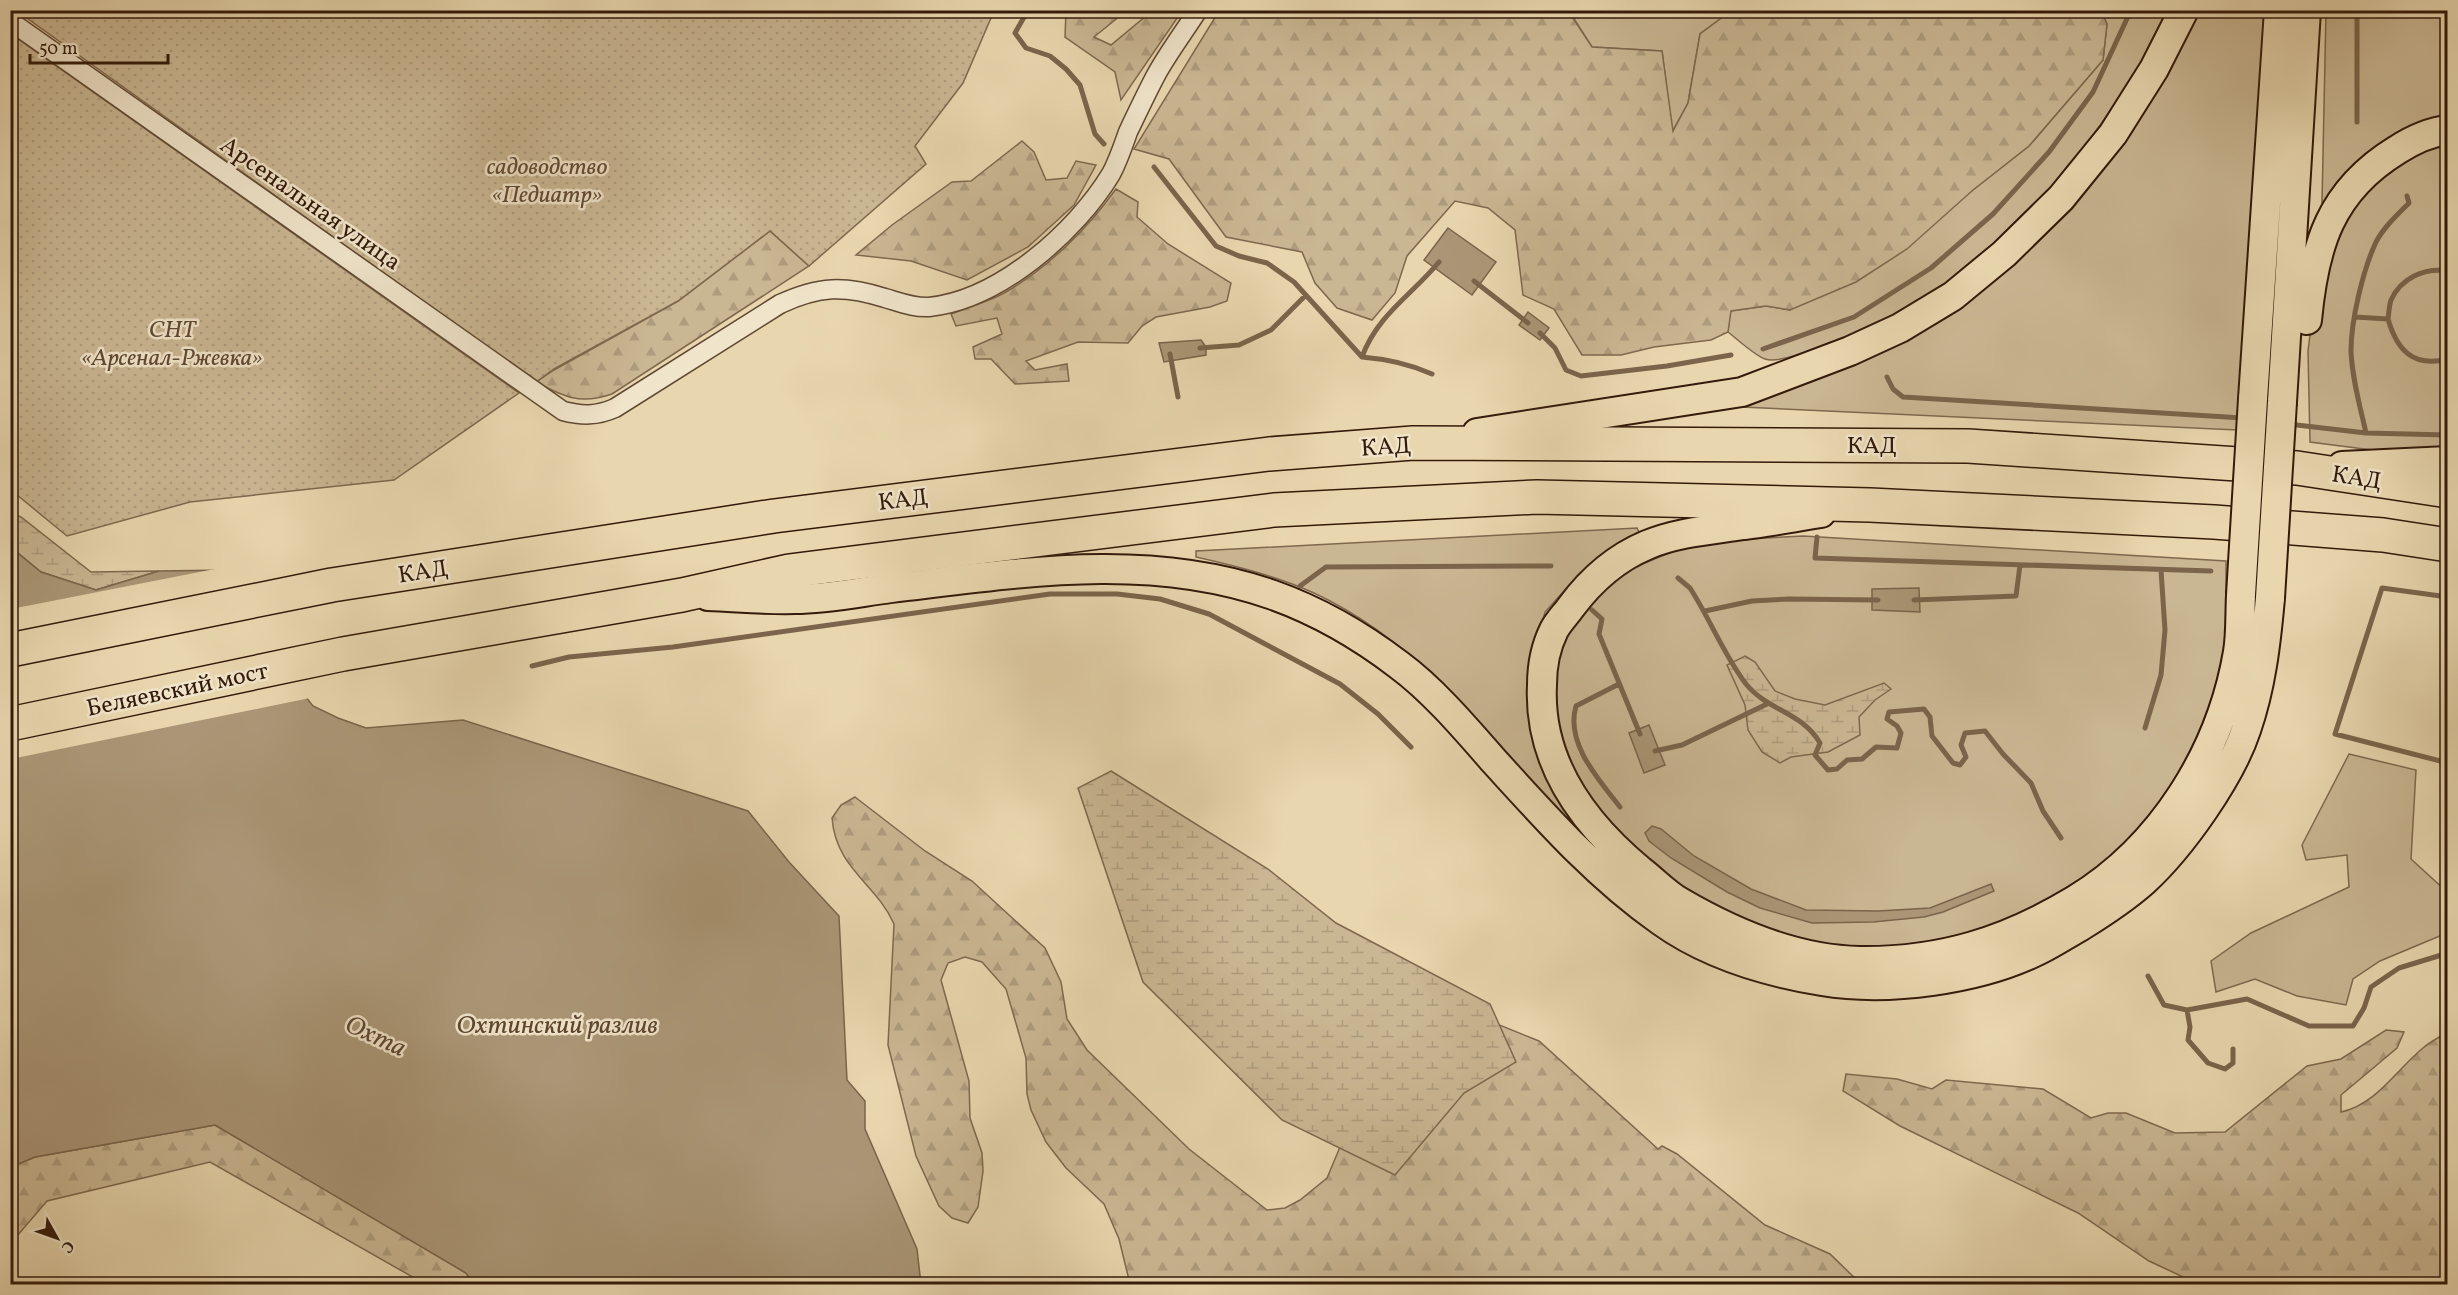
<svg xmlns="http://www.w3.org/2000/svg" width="2458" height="1295" font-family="Vollkorn,serif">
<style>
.green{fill:#c9b692;stroke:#7e684e;stroke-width:1.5}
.forest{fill:url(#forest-firs);stroke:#7e684e;stroke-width:1.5}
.wetland{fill:url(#wetland-marsh);stroke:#7e684e;stroke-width:1.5}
.garden{fill:url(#garden-dots);stroke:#7e684e;stroke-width:1.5}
.water{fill:#aa9676;stroke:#7a644b;stroke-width:1.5}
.pier{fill:#e8d6ae}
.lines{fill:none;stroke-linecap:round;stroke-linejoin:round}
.stream{stroke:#7a644b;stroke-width:5}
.minor-casing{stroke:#604933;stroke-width:21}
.primary-casing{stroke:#331a0a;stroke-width:32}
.motorway-casing{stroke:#331a0a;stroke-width:36}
.minor{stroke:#f0e4ca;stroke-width:18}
.primary{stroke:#e8d6ae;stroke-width:28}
.motorway{stroke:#e8d6ae;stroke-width:33}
.primary-bridge-casing{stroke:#331a0a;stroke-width:32;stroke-linecap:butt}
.primary-bridge{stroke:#e8d6ae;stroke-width:28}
.labels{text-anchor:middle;stroke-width:5;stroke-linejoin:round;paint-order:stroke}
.park-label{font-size:24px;font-style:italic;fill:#604933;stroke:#f0e4ca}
.street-label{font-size:24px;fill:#331a0a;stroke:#f0e4ca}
.water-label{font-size:26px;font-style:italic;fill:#5d4530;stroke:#f0e4ca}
</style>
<defs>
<pattern id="forest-firs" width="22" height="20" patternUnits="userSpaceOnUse" patternTransform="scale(1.5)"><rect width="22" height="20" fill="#c9b692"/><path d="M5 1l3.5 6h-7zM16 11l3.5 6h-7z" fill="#ad9c7d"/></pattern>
<pattern id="wetland-marsh" width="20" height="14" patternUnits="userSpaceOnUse" patternTransform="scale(1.5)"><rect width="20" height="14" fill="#c9b692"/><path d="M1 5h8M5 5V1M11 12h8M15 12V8" fill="none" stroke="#ad9c7d"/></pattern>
<pattern id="garden-dots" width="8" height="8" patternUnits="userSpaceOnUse" patternTransform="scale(1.5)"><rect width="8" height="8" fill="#c9b692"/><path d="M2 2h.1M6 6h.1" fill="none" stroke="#ad9c7d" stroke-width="1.8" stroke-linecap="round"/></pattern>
</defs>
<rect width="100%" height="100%" fill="#e8d6ae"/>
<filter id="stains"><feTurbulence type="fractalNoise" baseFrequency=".00333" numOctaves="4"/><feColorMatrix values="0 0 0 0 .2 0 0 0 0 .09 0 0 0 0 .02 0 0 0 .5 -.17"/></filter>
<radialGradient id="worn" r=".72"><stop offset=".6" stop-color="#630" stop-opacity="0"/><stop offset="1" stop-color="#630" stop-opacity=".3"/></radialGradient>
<path class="green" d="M1572,10L1731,11L1700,34L1688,103L1672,132L1662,51L1592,47L1571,14Z
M2101,11H2167C2159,28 2151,47 2141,63C2069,183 1965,297 1830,343C1814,348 1781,364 1765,359C1754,355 1737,339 1728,332L1730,311L1766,306L1790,310L1973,190L2029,146L2103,60L2107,24Z
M2200,11H2271L2237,430L1741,407V402L1961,306L2014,265L2073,208L2125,143L2166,77Z
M2326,11H2447V118C2417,121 2370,145 2350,169C2341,179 2335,193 2327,204L2322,203Z
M2447,145V451L2372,450L2310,442L2308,351L2313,311L2337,222L2391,167L2431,148Z
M1637,528L1639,532L1609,549L1580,573L1545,612L1533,656L1530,695L1537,753L1554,787L1574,816L1566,821C1492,736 1419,642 1314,593C1276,576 1236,566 1196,557V551Z
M1803,536L2226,561V596L2236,598L2228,657L2189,764L2135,841L2046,910L1939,945L1839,948L1793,940L1699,903L1610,828L1568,767L1551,696L1556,665L1565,635L1603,587L1633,568L1681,548L1728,540Z
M2349,754L2416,770L2411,859L2445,890L2447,889V933L2380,961L2353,979L2346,1005L2297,996L2255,979L2216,992L2211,961L2251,933L2349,887L2347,855L2306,860L2302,845Z"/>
<path class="forest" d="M2101,10L2107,24L2103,60L2029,146L1973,190L1907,249L1856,282L1790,310L1766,306L1731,311L1728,332L1711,340L1654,347L1621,355H1582L1554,309L1523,295L1515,230L1488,208L1455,201L1407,256L1395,293L1372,320L1337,308L1315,283L1302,252L1226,237L1169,159L1134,149L1219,11H1572L1571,15L1592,47L1662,51L1673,131L1688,103L1700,34L1731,11Z
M1066,11H1126L1094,37L1111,45L1152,11H1182L1121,100L1115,72L1065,37Z
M1022,141L1034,152L1046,180L1067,178L1076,161L1096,165L1074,205L1028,247L967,280L911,261L856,255L892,225L952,182L971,181Z
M1116,189L1138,202L1137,217L1168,244L1231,283L1227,301L1210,307L1156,317L1142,326L1128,343L1078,342L1026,361L1035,370L1067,364L1069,381L1015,384L991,359H975L973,347L1002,334L997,318L956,326L951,314C968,307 988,302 1004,293C1048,268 1087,229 1116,189Z
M770,231L809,266L612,394C580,405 564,397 536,382L554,370L678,301Z
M855,797L925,851L972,881L1045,948L1061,982L1067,1019L1087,1050L1189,1149L1267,1210L1285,1208L1300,1200L1327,1178L1340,1147L1440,1001L1539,1041L1658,1149L1662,1146L1677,1154L1765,1225L1830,1254L1861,1284H1130L1119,1239L1104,1204L1066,1168L1046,1142L1031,1110L1027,1094L1026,1058L1006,989L982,962L965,957L948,963L941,980L969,1081L970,1118L982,1153L983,1171L978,1207L968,1223L952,1218L939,1206L916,1156L888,1045L894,924C876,883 836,869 832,818L841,805Z
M2386,1030L2404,1032L2397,1048L2341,1095V1112C2376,1105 2397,1069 2423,1048C2430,1042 2439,1037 2447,1033V1284H2198L2149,1261L2078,1213L1900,1126L1843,1091L1846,1074L1897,1079L1932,1089L1946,1080L2043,1089L2091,1118L2108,1113H2126L2175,1133L2225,1132L2307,1066L2341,1059Z
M215,1125L466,1273L474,1284H425L210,1162L47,1201L11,1243V1167L35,1157Z"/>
<path class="wetland" d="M10,513L21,517L91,572L159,571L96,590L41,572L11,547Z
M1745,656L1755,662L1775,691L1795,699L1825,705L1884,683L1891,689L1875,700L1859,717L1860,735L1828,752L1791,757L1780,763L1762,752L1748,730L1745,705L1727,665Z
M1111,771L1268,869L1336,923L1490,1004L1516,1062L1464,1093L1395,1175L1282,1120L1143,982L1078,788Z"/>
<path class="garden" d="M17,11H994L963,83L915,146L926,164L809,266L770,231L678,301L554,369L536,382Z
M11,34L519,393L394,480L190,502L67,536L11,490Z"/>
<path class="water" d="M1448,228L1496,262L1472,295L1424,260Z
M1528,312L1549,328L1540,340L1519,325Z
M1201,340L1206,347V355L1164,362L1159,343Z
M10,547L41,572L96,590L159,571L228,570L281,666L313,706L338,718L366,728L463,720L748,811L789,862L839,916L847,1080L865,1101V1129L917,1249L921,1284H474L466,1273L215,1125L35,1157L11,1167Z
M1919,588L1920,612L1872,610V589Z
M1649,725L1665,765L1644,773L1629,733Z
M1652,826L1661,829L1694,856L1751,889L1806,910L1878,911L1930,908L1991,884L1994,891L1943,912L1924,917L1873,922L1812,923L1760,908L1727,892L1671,858L1649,841L1645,833Z"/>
<path class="pier" d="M225,567L229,568L253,587L279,620L284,665L310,698L11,759V609Z"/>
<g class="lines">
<path class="stream" d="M1028,10L1015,33L1026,48L1050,56L1066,69L1080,85L1095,134L1104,144
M2357,10V122
M1154,167L1216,246L1239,256L1267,263L1294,282L1362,357C1386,359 1410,364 1432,374
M1474,281L1528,323
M2355,317L2388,319C2397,350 2413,368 2448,359
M2388,319C2389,313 2389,306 2391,300C2401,278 2425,267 2448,271
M1540,333L1555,348L1566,370L1581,376L1667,366L1731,355
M1200,348L1239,345L1271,330L1306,295
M1763,349L1854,317L1931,268L1993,214L2049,152L2093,92L2131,10
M1170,354L1178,397
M1362,357C1377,315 1412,295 1439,262
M1887,377L1893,389L1903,397L2243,418
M2288,424L2366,433L2448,435
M2366,433C2360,406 2352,378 2351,351C2351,320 2363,270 2376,242C2384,227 2397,215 2409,203L2407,196
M1817,537L1815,558L2211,571
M1678,578L1690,588C1710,619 1724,655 1746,684C1768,711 1802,712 1820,743L1815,755L1828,770L1837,769L1847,760L1862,759L1876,747L1897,748L1901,733L1897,726L1887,719L1889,712L1924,709L1930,717L1932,736L1953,763L1960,765L1966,757L1961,745L1965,733L1985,731L2003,754L2031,783L2043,811L2061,838
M1300,586L1326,567L1551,566
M2448,597L2382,588L2335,734L2448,763
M1914,600L2016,596L2020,565
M1592,610L1602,619L1599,634L1640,734
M1705,611L1752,601L1789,599L1878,600
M532,666L569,657L673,647L1050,594H1117L1160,599L1209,614L1340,684L1378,714L1411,747
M1619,684L1576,706C1565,743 1599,780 1620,807
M2145,728L2161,675L2165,630L2161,570
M1655,751L1682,745L1767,704
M2148,976L2164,1005L2187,1010L2247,999L2309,1026H2353L2364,1008L2371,987L2399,968L2448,953
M2187,1010L2190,1027L2188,1040L2208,1063L2225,1069L2233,1063V1049"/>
<defs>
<path id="minor" d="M10,21L563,411C582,416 597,416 615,408L780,304C819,286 844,285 885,298C899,302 914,308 929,307C999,300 1076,232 1111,174C1118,161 1123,146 1128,132C1137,113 1146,94 1156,75C1168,53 1184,32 1198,10"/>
<path id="primary" d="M2307,320C2314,246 2330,191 2397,150C2411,141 2430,132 2448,130
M2253,399L2279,10
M2282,402L2306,10
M1477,433L1742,392L1850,351L1900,328L1953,296L2004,254L2061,198L2113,134L2154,69L2184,10
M2342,466L2448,461
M1821,513C1795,517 1770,522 1744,525C1711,530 1678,532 1647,545C1616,558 1591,580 1571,607C1566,614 1558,622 1554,630C1546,646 1542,667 1542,685C1538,762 1584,824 1641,871C1654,881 1666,894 1680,902C1733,933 1798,960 1860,961C1941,962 2007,941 2075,900C2162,847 2221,752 2238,652C2241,634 2240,614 2241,595
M708,596C737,597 767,600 795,599C827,599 860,592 891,588C1019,573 1148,551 1273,595C1318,611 1361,636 1399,665C1433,690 1466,729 1494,761C1546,818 1597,876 1661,921C1707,954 1767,972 1822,981C1888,992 1979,980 2039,950C2053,943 2067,934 2081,926C2102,913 2126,897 2144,881C2181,847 2230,778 2246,730C2261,687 2266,643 2270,598"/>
<path id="motorway" d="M10,650L332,585L774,516L1269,454L1413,443L1968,446L2297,468L2448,491
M10,724L343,654L682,595L789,571L1274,510L1537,497L1870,505L2214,522L2383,535L2448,545"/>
</defs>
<use href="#minor" class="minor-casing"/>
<use href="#primary" class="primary-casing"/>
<use href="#motorway" class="motorway-casing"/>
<use href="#minor" class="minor"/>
<use href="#primary" class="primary"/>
<use href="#motorway" class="motorway"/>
<defs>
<path id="primary-bridge" d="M2241,595L2253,399
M2270,598L2282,402"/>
</defs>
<use href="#primary-bridge" class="primary-bridge-casing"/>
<use href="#primary-bridge" class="primary-bridge"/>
</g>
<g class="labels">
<g class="park-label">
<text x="547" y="174">садоводство<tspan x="547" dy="28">«Педиатр»</tspan></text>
<text x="172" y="337">СНТ<tspan x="172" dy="28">«Арсенал-Ржевка»</tspan></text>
</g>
<g class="street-label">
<text transform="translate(311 203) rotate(35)" y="8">Арсенальная улица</text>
<text x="1872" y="453">КАД</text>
<text transform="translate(1386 446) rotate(-4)" y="8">КАД</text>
<text transform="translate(2357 477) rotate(9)" y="8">КАД</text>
<text transform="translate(903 499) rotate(-7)" y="8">КАД</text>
<text transform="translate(423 571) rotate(-9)" y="8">КАД</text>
<text transform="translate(177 689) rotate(-12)" y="8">Беляевский мост</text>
</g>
<g class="water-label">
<text x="557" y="1033">Охтинский разлив</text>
<text transform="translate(376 1035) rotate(25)" y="9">Охта</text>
</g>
</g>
<rect width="2458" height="1295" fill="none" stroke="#e8d6ae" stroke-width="36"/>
<rect x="12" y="12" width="2434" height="1271" fill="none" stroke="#331a0a" stroke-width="3"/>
<rect x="18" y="18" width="2422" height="1259" fill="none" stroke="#331a0a" stroke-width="1.5"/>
<g transform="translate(57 1238) rotate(130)" stroke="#f0e4ca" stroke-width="4.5" paint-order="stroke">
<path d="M0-4.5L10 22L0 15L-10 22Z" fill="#331a0a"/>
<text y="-9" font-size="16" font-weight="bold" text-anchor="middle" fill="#331a0a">С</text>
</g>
<path d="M30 54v9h138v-9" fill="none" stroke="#331a0a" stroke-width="3"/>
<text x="39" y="54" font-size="18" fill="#331a0a" stroke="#f0e4ca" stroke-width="4.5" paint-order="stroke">50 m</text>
<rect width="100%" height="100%" filter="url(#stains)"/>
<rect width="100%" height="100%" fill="url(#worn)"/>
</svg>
